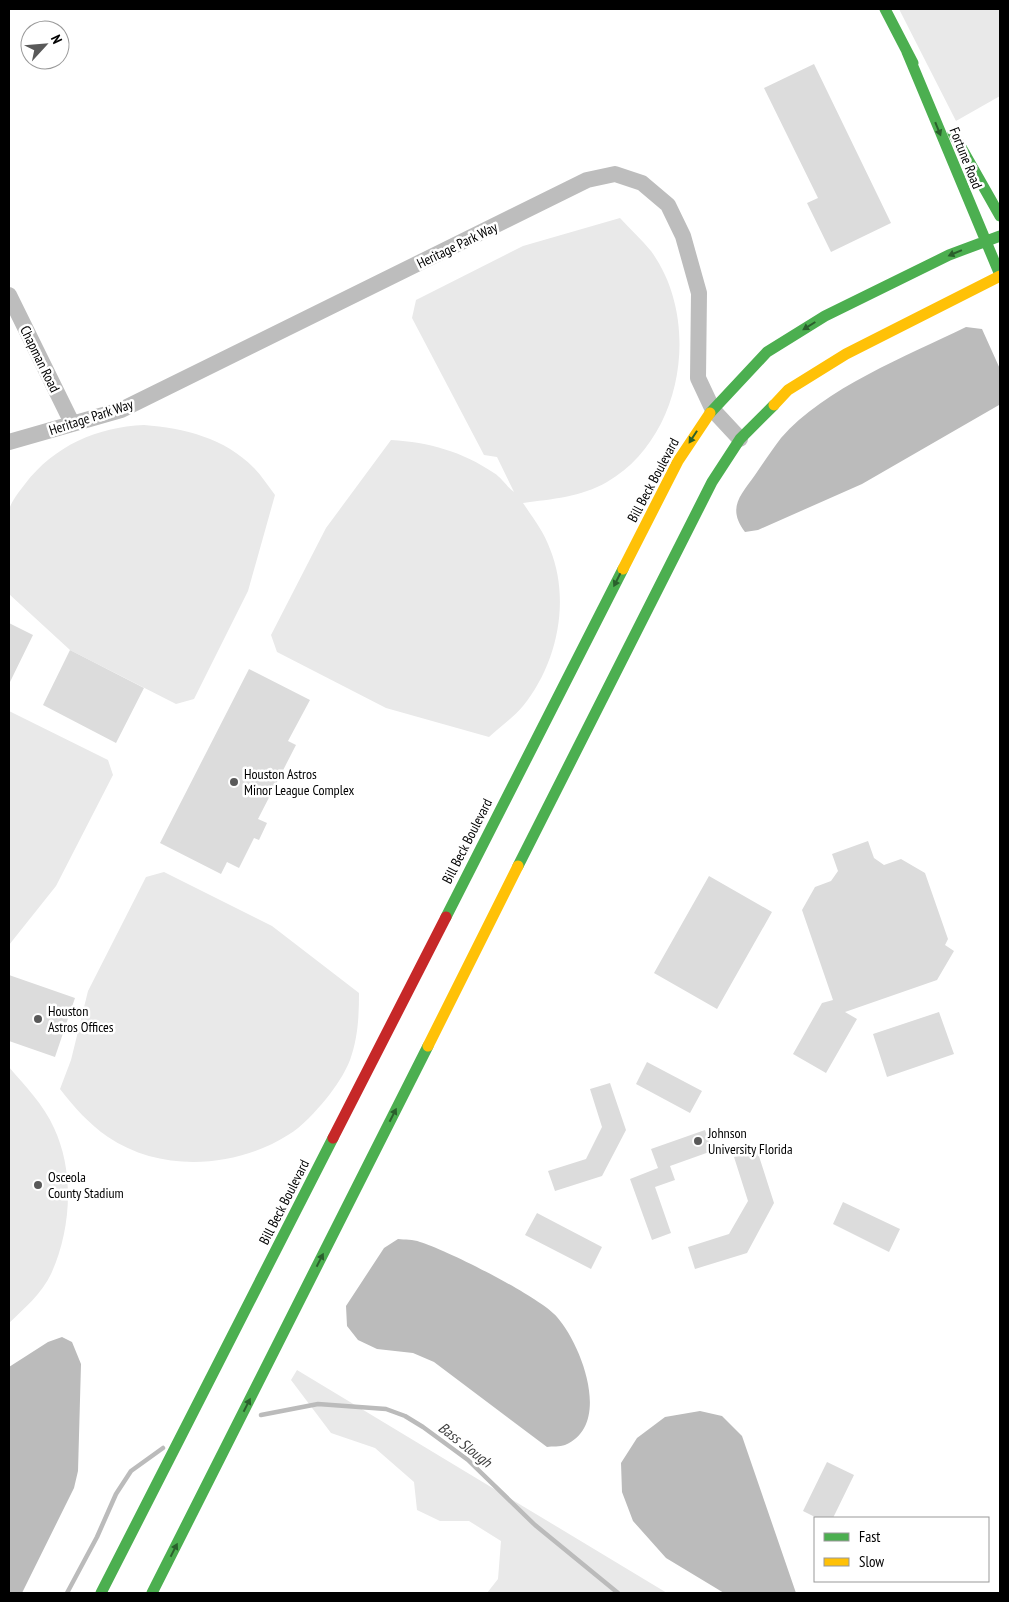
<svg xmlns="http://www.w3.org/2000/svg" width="1009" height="1602" font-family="'PT Sans Narrow',sans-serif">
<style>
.green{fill:#e9e9e9}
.water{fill:#bbb}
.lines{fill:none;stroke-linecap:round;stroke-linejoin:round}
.stream{stroke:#bbb;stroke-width:4.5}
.building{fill:#dcdcdc}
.street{stroke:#bdbdbd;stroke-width:16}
.fast{stroke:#4caf50;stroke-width:11}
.slow{stroke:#ffc107;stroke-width:11}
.jam{stroke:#c62828;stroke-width:11}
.oneway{fill:#2a602c}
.poi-dot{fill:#595959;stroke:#fff;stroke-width:2}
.labels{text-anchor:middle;stroke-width:5;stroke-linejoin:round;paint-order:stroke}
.street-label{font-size:14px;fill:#000;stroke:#fff}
.poi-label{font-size:14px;fill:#000;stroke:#fff;text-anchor:start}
.water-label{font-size:15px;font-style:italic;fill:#3f3f3f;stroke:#fff}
</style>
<rect width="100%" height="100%" fill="#fff"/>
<path class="green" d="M899,9H1000V96L956,121Z
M620,218C630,229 642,240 651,251C702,321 683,438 607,482C581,497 552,499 523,503C533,518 544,532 550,549C571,601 557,664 523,706C513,718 500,727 489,737L386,708L277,652L271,635L326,528L391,440C429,442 463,452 494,473C502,478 507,487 514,492L497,457L484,455L412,318L416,300L523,246Z
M144,425C184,428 225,438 254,468C262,476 268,486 275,495L248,591L194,699L176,704L70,650L9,594C9,576 5,525 9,510C12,500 19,492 25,484C54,446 97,427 144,425Z
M9,711L108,760L113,775L56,886L9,945Z
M164,872L272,926L359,993C359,1016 358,1038 350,1060C345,1073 335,1088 326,1099C315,1112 303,1126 288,1135C236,1168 161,1173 108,1137C89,1124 74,1107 60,1089L71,1060L88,991L146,877Z
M9,1067C25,1086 44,1105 54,1128C75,1173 71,1230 51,1274C42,1293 24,1309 9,1323Z
M297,1370L667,1593H487L498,1579L501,1541L469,1521H440L417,1510L414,1482L375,1448L331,1433L291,1380Z"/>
<path class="water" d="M966,327L982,329L1000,369L999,405L862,484L758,530L745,532C727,508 740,496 755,475C763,463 772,450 781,438C824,388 907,356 966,327Z
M398,1239C405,1240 413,1239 420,1242C447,1250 540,1297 557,1317C581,1344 613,1425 565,1445C560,1447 552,1446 547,1447L434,1362L413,1353L377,1349L358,1340L347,1326L346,1306L384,1248Z
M62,1337L72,1342L81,1364L78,1471L74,1488L22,1593H9V1367L48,1342Z
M700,1411L722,1416L742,1436L796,1593H724L666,1558L633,1521L622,1492L621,1463L637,1438L665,1417Z"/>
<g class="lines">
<path class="stream" d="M261,1415L318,1404L386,1409L405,1416L423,1427L468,1460L535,1525L618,1593
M67,1593L97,1537L116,1494L131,1471L163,1448"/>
</g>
<path class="building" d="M814,64L891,223L831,252L807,203L818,198L764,88Z
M9,623L33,635L9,684Z
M70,650L144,688L116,743L43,705Z
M249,669L310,700L288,741L296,745L258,819L267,823L259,840L254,838L239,868L227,862L221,874L160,843Z
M868,841L874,858L884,865L901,859L925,873L948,939L945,945L954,951L937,980L845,1012L857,1019L826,1073L793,1054L822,1003L833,1000L802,910L815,887L831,881L838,871L832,854Z
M709,876L772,912L717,1009L654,973Z
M9,975L75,998L55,1057L9,1041Z
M939,1012L954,1054L887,1077L873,1034Z
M647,1062L702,1091L690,1113L636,1084Z
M610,1083L626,1130L602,1176L555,1191L548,1171L586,1159L602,1127L590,1089Z
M705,1130L712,1151L670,1166L675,1180L655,1187L671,1233L652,1240L630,1179L658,1168L651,1149Z
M757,1150L774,1203L747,1253L695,1269L688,1247L729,1234L748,1201L734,1157Z
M843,1202L900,1229L889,1252L833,1224Z
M537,1213L602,1247L591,1269L525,1235Z
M827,1462L854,1475L833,1518H817L803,1511Z"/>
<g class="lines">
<path class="street" d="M9,295L72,423
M9,442L121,410L587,180L615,174L642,183L668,205L683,236L699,293L698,378L713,410L740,439"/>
<path class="fast" d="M885,9L913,63
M907,52L1000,275
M953,133L1000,216
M710,413L767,352L825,316L949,255L1000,236
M518,866L712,482L740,439L774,405
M446,917L623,569
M101,1593L333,1138
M152,1593L428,1046"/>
<path class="slow" d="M774,405L788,390L846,354L1000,276
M623,569L678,461L710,413
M428,1046L518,866"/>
<path class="jam" d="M333,1138L446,917"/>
</g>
<defs><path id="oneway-solid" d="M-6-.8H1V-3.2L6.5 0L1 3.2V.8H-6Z" transform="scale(1.25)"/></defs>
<g class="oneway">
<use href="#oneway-solid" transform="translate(938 129) rotate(68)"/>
<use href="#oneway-solid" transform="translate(955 253) rotate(157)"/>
<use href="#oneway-solid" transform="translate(809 326) rotate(148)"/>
<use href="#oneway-solid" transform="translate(693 437) rotate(123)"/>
<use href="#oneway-solid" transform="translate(617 580) rotate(117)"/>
<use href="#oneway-solid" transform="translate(393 1115) rotate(-63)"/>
<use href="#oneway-solid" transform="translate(320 1260) rotate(-63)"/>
<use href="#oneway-solid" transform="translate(247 1405) rotate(-63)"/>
<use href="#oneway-solid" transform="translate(174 1550) rotate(-63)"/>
</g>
<g class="poi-dot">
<circle cx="234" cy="782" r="5"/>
<circle cx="38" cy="1019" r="5"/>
<circle cx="698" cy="1141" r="5"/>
<circle cx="38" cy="1185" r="5"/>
</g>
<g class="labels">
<g class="street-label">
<text transform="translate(966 158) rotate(68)" y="5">Fortune Road</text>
<text transform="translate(457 245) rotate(-26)" y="5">Heritage Park Way</text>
<text transform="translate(40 359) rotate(64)" y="5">Chapman Road</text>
<text transform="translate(91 417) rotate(-18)" y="5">Heritage Park Way</text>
<text transform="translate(653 480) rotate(-62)" y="5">Bill Beck Boulevard</text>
<text transform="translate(467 841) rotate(-63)" y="5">Bill Beck Boulevard</text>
<text transform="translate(284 1202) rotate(-63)" y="5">Bill Beck Boulevard</text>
</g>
<g class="poi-label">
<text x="244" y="779">Houston Astros<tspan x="244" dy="16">Minor League Complex</tspan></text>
<text x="48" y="1016">Houston<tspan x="48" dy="16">Astros Offices</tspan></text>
<text x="708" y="1138">Johnson<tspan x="708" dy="16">University Florida</tspan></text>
<text x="48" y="1182">Osceola<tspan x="48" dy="16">County Stadium</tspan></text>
</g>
<g class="water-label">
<text transform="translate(465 1445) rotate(38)" y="5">Bass Slough</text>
</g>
</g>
<rect width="1009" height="1602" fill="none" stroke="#000000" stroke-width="20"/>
<rect x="814" y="1517" width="175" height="65" fill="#ffffff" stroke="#999999"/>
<rect x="824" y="1533" width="25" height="8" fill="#4caf50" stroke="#999999"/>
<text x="859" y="1542" font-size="15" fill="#000000">Fast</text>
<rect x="824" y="1558" width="25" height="8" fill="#ffc107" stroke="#999999"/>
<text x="859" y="1567" font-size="15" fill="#000000">Slow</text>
<g transform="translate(45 45) rotate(64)"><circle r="24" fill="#ffffff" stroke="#999999"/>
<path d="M0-4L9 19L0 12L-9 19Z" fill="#595959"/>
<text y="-8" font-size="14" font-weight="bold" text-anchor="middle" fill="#000000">N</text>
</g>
</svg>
